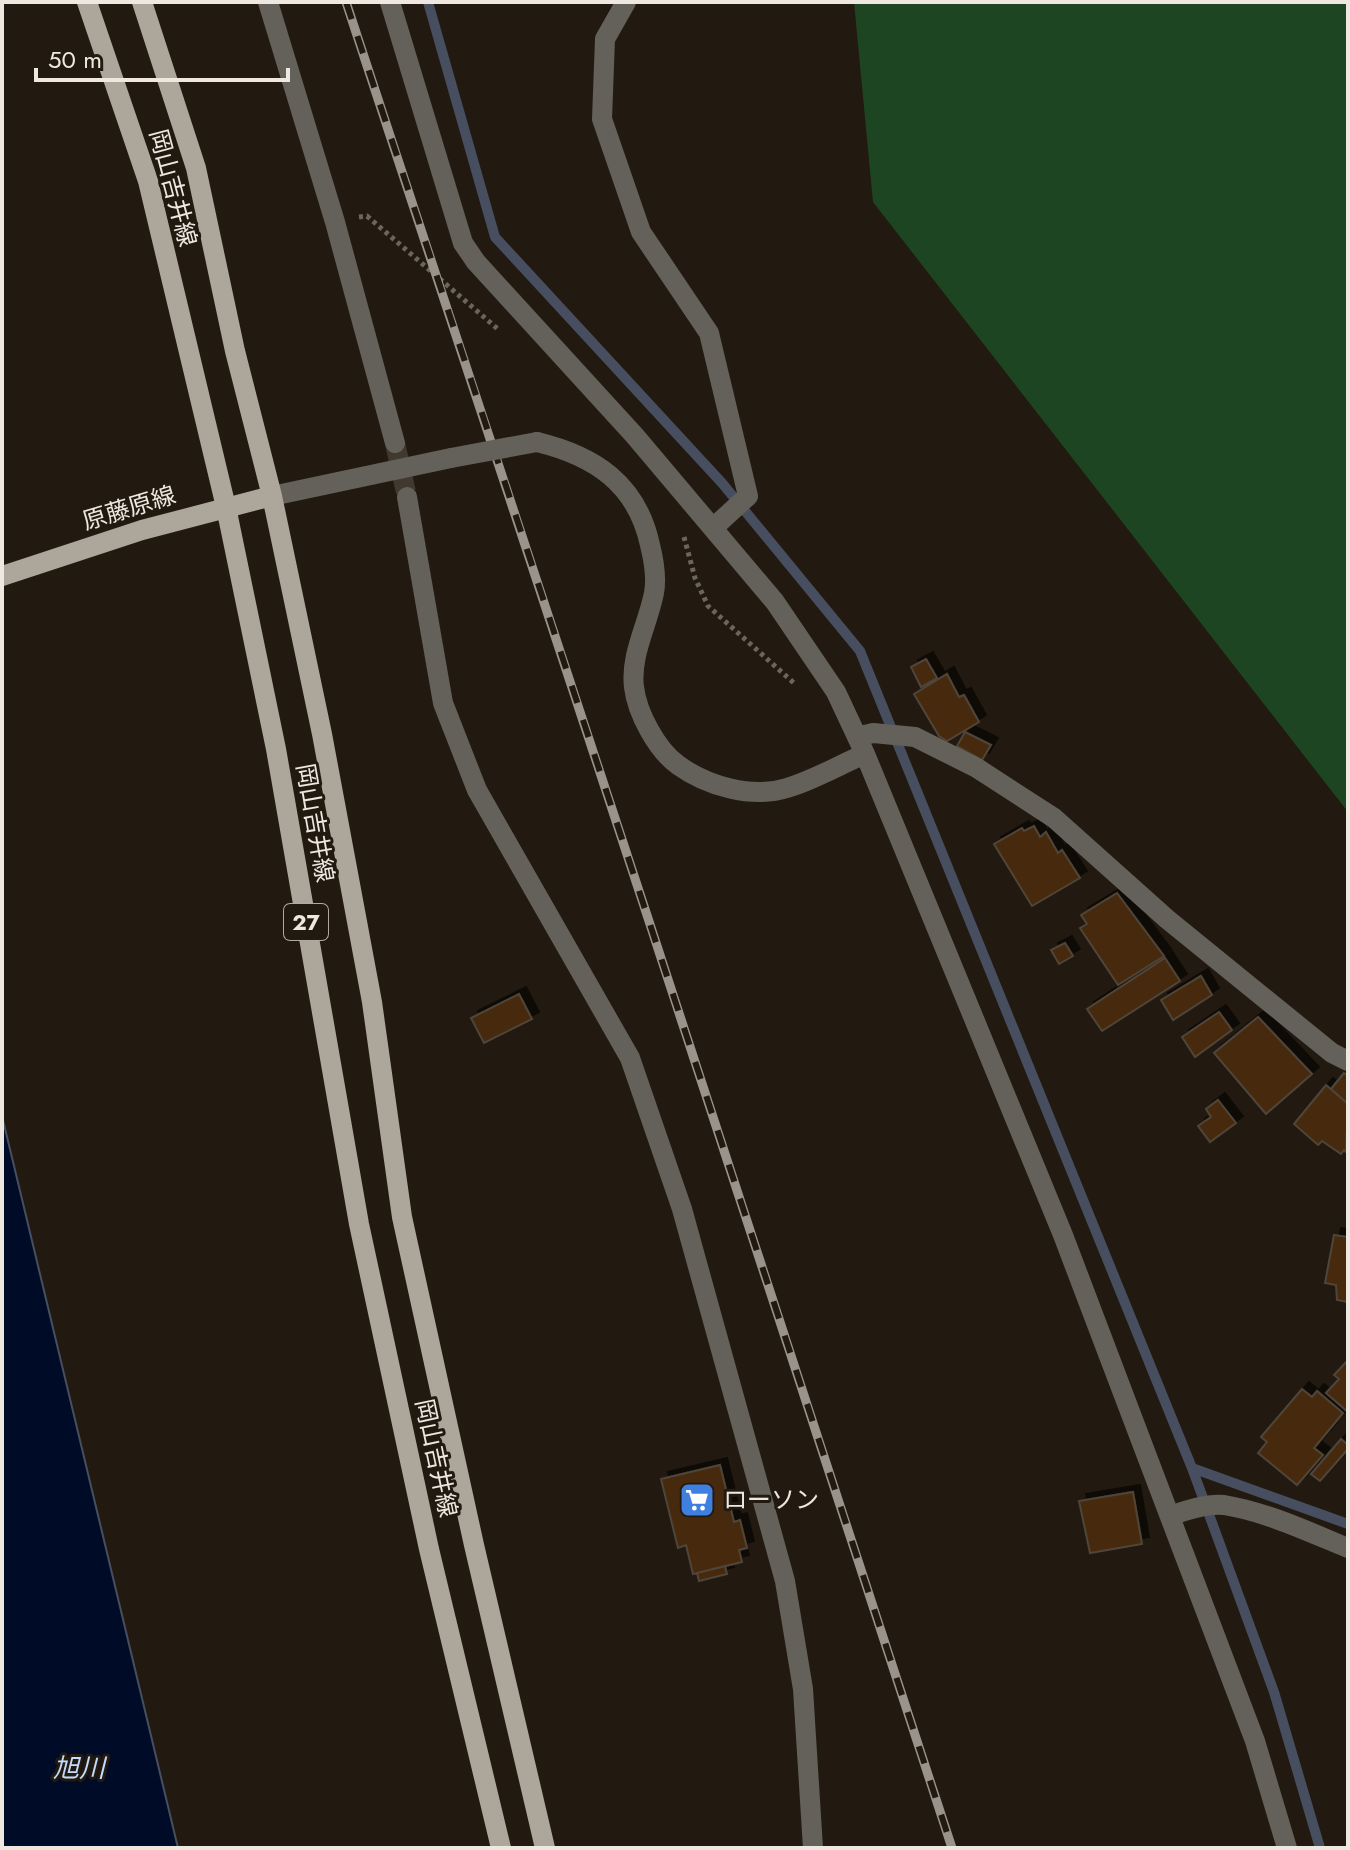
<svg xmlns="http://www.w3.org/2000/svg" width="1350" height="1850" font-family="Jost,'Noto Sans JP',sans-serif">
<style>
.green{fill:#1e4521}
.water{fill:#000c27;stroke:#474e5f;stroke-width:2}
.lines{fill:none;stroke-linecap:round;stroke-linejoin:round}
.stream{stroke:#474e5f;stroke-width:10}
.building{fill:#472b0a;stroke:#4f453a;stroke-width:2;filter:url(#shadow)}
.minor-tunnel{stroke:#41392f;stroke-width:20;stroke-dasharray:20 10;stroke-linecap:butt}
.path{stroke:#6c655c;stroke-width:5;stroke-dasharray:4 4;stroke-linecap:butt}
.minor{stroke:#63615a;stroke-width:20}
.major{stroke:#aca79a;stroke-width:20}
.rail-casing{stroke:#9a938b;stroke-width:9}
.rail{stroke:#221a10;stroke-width:6;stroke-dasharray:18;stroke-linecap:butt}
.minor-bridge{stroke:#63615a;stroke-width:20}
.labels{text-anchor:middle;stroke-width:6;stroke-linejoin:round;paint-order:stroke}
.shield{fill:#221a10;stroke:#b1aaa2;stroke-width:2}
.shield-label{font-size:22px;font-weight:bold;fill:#eee8e1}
.street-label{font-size:24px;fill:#eee8e1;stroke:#221a10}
.poi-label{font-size:24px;fill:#eee8e1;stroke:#221a10;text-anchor:start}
.water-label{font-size:26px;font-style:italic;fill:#c3dbfc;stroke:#221a10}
</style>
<defs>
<filter id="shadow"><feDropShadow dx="7" dy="-7" stdDeviation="0" flood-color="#0009"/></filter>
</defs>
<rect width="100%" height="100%" fill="#221a10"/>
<path class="green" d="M854,2H1348V812L873,202Z"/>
<path class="water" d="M2,1116L178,1848H2Z"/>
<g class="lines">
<path class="stream" d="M428,2L495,237L722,483L860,651L1192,1468L1274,1692L1320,1848
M1192,1468L1348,1524"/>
</g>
<path class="building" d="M926,659L937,678L921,687L911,667Z
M947,674L959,697L964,695L979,722L947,741L939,736L914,694Z
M965,732L991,745L982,760L957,746Z
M1034,826L1040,837L1046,832L1058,853L1062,850L1080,878L1032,906L994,844L1022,828L1024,831Z
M1117,893L1164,956L1118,985L1080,928L1087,924L1081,915Z
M1065,943L1073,956L1059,964L1051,950Z
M1165,958L1180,981L1102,1031L1087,1009Z
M1201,976L1212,995L1173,1020L1161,1000Z
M519,994L532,1019L484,1043L471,1018Z
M1219,1012L1232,1030L1195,1057L1182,1037Z
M1258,1017L1312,1074L1266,1114L1214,1053Z
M1344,1073L1348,1076V1104L1331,1089Z
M1326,1085L1348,1104L1346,1152L1344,1150L1341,1154L1322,1141L1318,1145L1294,1124Z
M1218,1100L1236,1123L1210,1142L1198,1126L1211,1117L1206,1109Z
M1334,1235L1348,1237V1302L1337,1300L1336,1285L1325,1283Z
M1348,1360V1412L1326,1393L1339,1379L1334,1375Z
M1302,1389L1312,1397L1317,1391L1343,1413L1314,1448L1323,1455L1297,1485L1258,1453L1267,1442L1261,1437Z
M1341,1439L1348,1445V1449L1320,1481L1311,1474Z
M720,1465L734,1522L740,1520L747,1548L739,1550L742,1562L693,1574L686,1545L678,1548L661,1479Z
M1133,1492L1142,1544L1090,1553L1079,1501Z
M725,1566L727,1574L699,1581L697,1573Z"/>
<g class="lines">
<path class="minor-tunnel" d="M395,443L407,497"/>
<path class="path" d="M359,217L367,216L499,330
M684,537L695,578L708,606L795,684"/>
<path class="minor" d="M268,2L335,222L395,443
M390,2L463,243L476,262L635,436L775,602L836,692L865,754L1063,1235L1255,1741L1287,1848
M626,2L605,39L602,119L641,232L709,333L748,496L713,528
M537,442C595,456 637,484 650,545C654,561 657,577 654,593C648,624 630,655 634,687C637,713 657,750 678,765C707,786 752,799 787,788C814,780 839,765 865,754
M272,496L451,458
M407,497L443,703L477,790L630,1058L682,1209L785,1581L803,1689L813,1848
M857,737L873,733L915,737L977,768L1054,818L1167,919L1332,1053L1348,1061
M1170,1516C1186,1510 1207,1503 1224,1505C1267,1512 1309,1532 1348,1548"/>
<path class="major" d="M87,2L148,181L226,507L276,749L359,1224L429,1549L501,1848
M142,2L196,168L235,351L272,496L322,734L372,1002L402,1217L474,1545L545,1848
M2,576L142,530L272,496"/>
<defs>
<path id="rail" d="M346,2C550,617 751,1232 952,1848"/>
</defs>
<use href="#rail" class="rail-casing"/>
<use href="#rail" class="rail"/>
<path class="minor-bridge" d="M451,458L537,442"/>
</g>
<defs>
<symbol id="supermarket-square" viewBox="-11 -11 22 22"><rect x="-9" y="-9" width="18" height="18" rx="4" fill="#3f7fe0" stroke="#221a10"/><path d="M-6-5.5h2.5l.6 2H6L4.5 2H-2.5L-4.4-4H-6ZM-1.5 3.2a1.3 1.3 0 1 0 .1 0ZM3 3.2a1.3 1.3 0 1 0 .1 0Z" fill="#fff"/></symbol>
</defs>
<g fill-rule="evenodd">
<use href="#supermarket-square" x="677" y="1480" width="40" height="40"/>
</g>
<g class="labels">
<rect class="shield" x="284" y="904" width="44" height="36" rx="6"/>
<g class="shield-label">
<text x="306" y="930">27</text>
</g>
<g class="street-label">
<text transform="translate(173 188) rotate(75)" y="8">岡山吉井線</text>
<text transform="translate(129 508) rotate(-17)" y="8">原藤原線</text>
<text transform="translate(315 823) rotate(80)" y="8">岡山吉井線</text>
<text transform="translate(436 1458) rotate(78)" y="8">岡山吉井線</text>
</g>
<g class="poi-label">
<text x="723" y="1508">ローソン</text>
</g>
<g class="water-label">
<text x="79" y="1777">旭川</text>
</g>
</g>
<rect width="1350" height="1850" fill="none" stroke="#eee8e1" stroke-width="8"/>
<path d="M36 68v12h252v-12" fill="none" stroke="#eee8e1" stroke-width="4"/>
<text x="48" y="68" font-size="24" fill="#eee8e1" stroke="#221a10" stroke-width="6" paint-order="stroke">50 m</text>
</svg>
